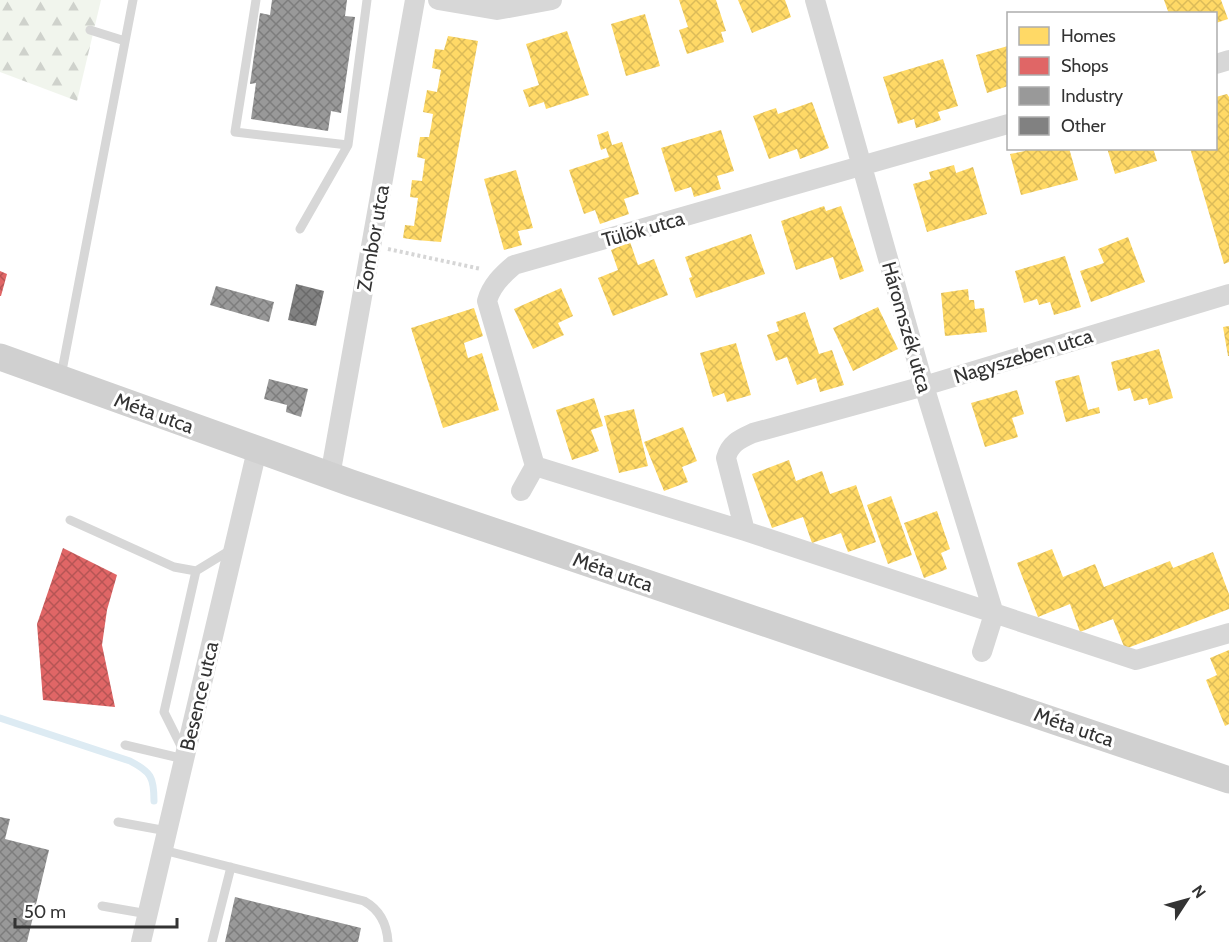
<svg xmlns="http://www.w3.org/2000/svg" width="1229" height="942" font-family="Cabin,sans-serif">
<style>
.forest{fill:url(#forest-firs)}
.homes{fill:url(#homes-cross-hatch)}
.shops{fill:url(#shops-cross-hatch)}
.industry{fill:url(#industry-cross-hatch)}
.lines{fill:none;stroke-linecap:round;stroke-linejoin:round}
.stream{stroke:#ddebf3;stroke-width:7}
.building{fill:url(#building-cross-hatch)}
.path{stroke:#d6d6d6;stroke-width:4;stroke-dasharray:3 3;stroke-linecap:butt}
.lane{stroke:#d7d7d7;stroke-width:9}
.street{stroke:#d7d7d7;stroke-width:20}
.secondary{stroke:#d0d0d0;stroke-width:27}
.labels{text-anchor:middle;stroke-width:6;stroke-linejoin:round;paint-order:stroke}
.street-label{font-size:20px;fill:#333;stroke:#fff}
</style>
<defs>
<pattern id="forest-firs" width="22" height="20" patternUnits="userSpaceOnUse" patternTransform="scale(1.5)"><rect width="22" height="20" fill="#f1f5ed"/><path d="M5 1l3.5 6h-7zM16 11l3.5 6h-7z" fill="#cfd2cc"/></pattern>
<pattern id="homes-cross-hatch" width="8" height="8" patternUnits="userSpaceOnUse" patternTransform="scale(1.5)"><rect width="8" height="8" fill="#ffd966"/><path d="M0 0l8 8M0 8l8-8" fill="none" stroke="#dbbb59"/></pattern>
<pattern id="shops-cross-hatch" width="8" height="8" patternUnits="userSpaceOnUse" patternTransform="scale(1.5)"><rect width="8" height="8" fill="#e06666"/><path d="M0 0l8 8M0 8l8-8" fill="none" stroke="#b65555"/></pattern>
<pattern id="industry-cross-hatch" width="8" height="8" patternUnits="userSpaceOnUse" patternTransform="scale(1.5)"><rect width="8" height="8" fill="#999"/><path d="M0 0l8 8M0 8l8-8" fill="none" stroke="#7d7d7d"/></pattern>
<pattern id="building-cross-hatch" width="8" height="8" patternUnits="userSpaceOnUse" patternTransform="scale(1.5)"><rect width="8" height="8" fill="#818181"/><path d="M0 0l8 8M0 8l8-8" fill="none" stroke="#6a6a6a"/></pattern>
</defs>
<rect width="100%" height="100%" fill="#fff"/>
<path class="forest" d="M0,0H101L77,101L0,72Z"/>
<path class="homes" d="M679,0H716L726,31L721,32L724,42L687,54L679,30L688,27Z
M738,0H785L791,17L752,33Z
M1164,0H1221L1228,19L1216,23V14H1169Z
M645,14L660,66L626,76L611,24Z
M567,31L589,95L546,109L544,102L529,107L523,90L539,85L526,44Z
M448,36L478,41L441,242L416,240L403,238L405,225L414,226L418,198L410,197L412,180L422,181L425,159L417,157L420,137H429L431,127L433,114L423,112L427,90L437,92L441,70L432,68L435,49L444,50Z
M1008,46V86L987,93L976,55Z
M943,59L958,106L938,112L941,120L916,128L914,119L898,124L883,77Z
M1227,94L1229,97V262L1224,264L1190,148H1216V97Z
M812,102L829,148L800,159L797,149L769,159L753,116L776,108L778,114Z
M721,130L734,171L717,176L721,189L694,197L691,187L675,192L661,148Z
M608,131L612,145L622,142L639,194L624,199L629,214L600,224L595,210L584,214L569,170L609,157L606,148L601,150L597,135Z
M1025,148H1069L1078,180L1021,195L1010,154L1025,151Z
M1107,148H1153L1157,161L1115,174Z
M954,165L956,173L973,167L987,214L927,232L913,184L931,179L929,172Z
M516,170L533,228L518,231L522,245L504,250L484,179Z
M824,206L826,211L841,206L864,271L840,280L833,257L796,270L781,221Z
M751,234L765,274L696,298L689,278L692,277L685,257Z
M1128,237L1145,282L1091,302L1080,271L1104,263L1098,249Z
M630,242L638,265L654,259L668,295L613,316L598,278L618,270L611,250Z
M1065,256L1081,307L1054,315L1050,302L1039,305L1037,299L1024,303L1015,271Z
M561,288L573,316L558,323L564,335L533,349L514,309Z
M968,289L969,300H974L975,309L984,308L987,332L945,336L941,293Z
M878,307L898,349L853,371L833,328Z
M474,308L483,336L464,343L468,358L482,353L499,410L443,428L411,328Z
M805,312L819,354L832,350L844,385L820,392L816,378L797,385L787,357L776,361L767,335L779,331L776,322Z
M1229,326V356H1228L1223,327Z
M736,343L751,395L727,402L724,393L713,397L700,353Z
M1159,349L1173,398L1149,405L1147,398L1134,401L1130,388L1118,391L1111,362Z
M1079,375L1088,410L1099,407L1100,413L1066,422L1055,381Z
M1017,390L1024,414L1012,418L1018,437L985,447L971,403Z
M594,398L603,426L591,430L599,451L572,460L556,410Z
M634,409L648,466L619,473L604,416Z
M683,427L697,461L682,467L688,482L664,491L644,442Z
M789,460L796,481L822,471L830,494L856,485L876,542L848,552L841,533L812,543L803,517L772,528L752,474Z
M891,496L912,555L888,564L867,505Z
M937,511L950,549L941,553L947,569L924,578L904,523Z
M1052,549L1063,577L1095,564L1104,587L1170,561L1173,568L1213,552L1229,594V609L1125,649L1113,619L1080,632L1070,604L1038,617L1017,563Z
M1229,650V724L1225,726L1206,680L1217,675L1210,658Z"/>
<path class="shops" d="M0,271L7,274L1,296H0Z
M63,548L117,575L107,610L102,645L115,707L43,700L37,624Z"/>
<path class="industry" d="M272,0H347L345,16L355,17L341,113L331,111L328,131L251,119L256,83L250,84L260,13L270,15Z
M216,286L274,302L269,322L210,305Z
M269,379L308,389L301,417L286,412L287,405L264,399Z
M0,817L10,819L5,839L49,850L27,942H0Z
M235,897L361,928L358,942H225Z"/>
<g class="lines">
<path class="stream" d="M0,718L130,761C151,772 154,777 154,801"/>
</g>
<path class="building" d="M296,284L324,291L316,326L288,320Z"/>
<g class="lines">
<path class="path" d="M388,249L481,269"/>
<path class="lane" d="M256,0L235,132L348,145
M90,30L125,41
M300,229L348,145L367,0
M61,376L133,0
M70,520L174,567L196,571
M125,745L184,759
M183,750L164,712L196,571L232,549
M118,822L167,831
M163,850L364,901C380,910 387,924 388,942
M102,906L148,914
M212,942L231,867"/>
<path class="street" d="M438,0L497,10L552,0
M815,0L924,386L994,614L982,652
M1216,64L1229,60
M535,466L745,531L1136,660L1229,633
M330,476L415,0
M521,491L535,466L487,301C491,286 502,275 514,265L1008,124
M745,531L726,458C730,443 740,439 753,433L924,386L1229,294
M141,942L257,450"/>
<path class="secondary" d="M0,357L351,483L1229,780"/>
</g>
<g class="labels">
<g class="street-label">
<text transform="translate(643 229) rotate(-16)" y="7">Tülök utca</text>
<text transform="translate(373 238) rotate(-80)" y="7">Zombor utca</text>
<text transform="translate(907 327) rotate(74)" y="7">Háromszék utca</text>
<text transform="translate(1023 356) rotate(-17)" y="7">Nagyszeben utca</text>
<text transform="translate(154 413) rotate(20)" y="7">Méta utca</text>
<text transform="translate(613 572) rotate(19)" y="7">Méta utca</text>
<text transform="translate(199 696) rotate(-77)" y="7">Besence utca</text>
<text transform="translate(1074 727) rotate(19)" y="7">Méta utca</text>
</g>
</g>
<rect x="1007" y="12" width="210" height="138" fill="#ffffff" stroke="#adadad" stroke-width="1.5"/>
<rect x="1019" y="27" width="30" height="18" fill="#ffd966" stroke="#adadad" stroke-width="1.5"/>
<text x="1061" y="42" font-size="18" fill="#333333">Homes</text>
<rect x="1019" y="57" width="30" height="18" fill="#e06666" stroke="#adadad" stroke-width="1.5"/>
<text x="1061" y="72" font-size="18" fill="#333333">Shops</text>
<rect x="1019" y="87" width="30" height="18" fill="#999999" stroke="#adadad" stroke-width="1.5"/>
<text x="1061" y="102" font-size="18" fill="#333333">Industry</text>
<rect x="1019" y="117" width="30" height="18" fill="#818181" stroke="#adadad" stroke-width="1.5"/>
<text x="1061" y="132" font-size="18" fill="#333333">Other</text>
<g transform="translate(1187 900) rotate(54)" stroke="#ffffff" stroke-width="4.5" paint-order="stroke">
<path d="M0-4.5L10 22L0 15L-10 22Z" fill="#333333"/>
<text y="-9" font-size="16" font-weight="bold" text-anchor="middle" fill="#333333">N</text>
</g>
<path d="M15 918v9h162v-9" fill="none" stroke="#333333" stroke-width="3"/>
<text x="24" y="918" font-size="18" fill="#333333" stroke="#ffffff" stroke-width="4.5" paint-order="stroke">50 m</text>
</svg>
